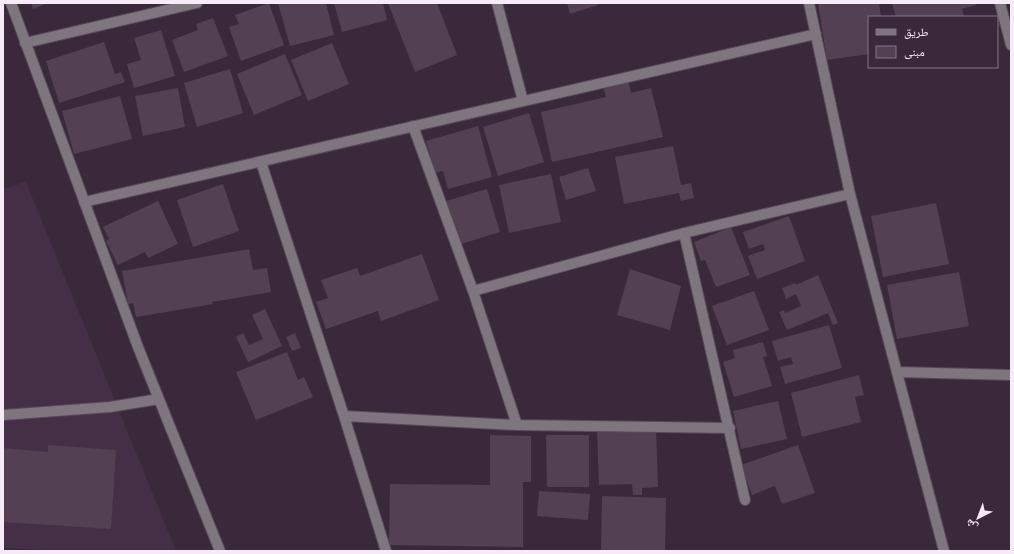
<svg xmlns="http://www.w3.org/2000/svg" width="1014" height="554" font-family="Cabin,'Noto Naskh Arabic',sans-serif">
<style>
.built{fill:#452f46}
.building{fill:#534153}
.lines{fill:none;stroke-linecap:round;stroke-linejoin:round}
.minor-casing{stroke:#584859;stroke-width:12}
.minor{stroke:#7e757e;stroke-width:10}
</style>
<rect width="100%" height="100%" fill="#3a293b"/>
<path class="built" d="M26,182L176,551H67L3,548V189Z"/>
<path class="building" d="M31,3H48L33,9Z
M269,3L284,45L241,61L229,27L239,24L235,15Z
M278,3H326L334,35L290,46Z
M334,3H383L387,20L342,32Z
M388,3H437L457,55L415,72Z
M567,3H597L598,5L570,14Z
M818,3H879L881,17H869V54L827,60Z
M892,3H976V5L962,9L964,17H896Z
M213,18L228,56L184,72L172,40L198,30L196,24Z
M161,30L175,76L134,88L127,64L141,60L134,38Z
M104,42L115,74L121,72L125,82L59,103L46,61Z
M332,43L349,84L308,101L291,60Z
M285,54L302,95L254,115L237,74Z
M230,69L243,113L197,127L184,83Z
M628,80L631,93L651,88L663,137L552,162L541,112L606,97L603,86Z
M178,88L185,127L143,136L135,96Z
M120,96L132,139L74,154L62,111Z
M529,113L544,162L498,176L483,127Z
M478,126L492,177L448,189L443,171L435,173L426,141Z
M673,146L681,185L691,183L694,198L681,201L679,193L624,204L615,157Z
M588,168L596,191L566,200L559,177Z
M551,174L561,222L509,233L499,185Z
M223,184L239,231L193,247L177,200Z
M487,189L500,232L458,245L443,202Z
M158,201L178,244L148,258L145,252L118,265L106,241L109,239L103,227Z
M936,203L949,264L883,277L871,216Z
M789,216L805,261L757,279L748,256L765,250L763,244L749,249L743,232Z
M731,227L750,275L716,287L705,260L701,261L694,242Z
M249,249L253,270L267,268L271,292L212,302L213,304L136,317L133,303L128,304L122,271Z
M422,254L439,300L381,321L378,311L326,329L316,302L328,298L321,280L357,268L360,276Z
M630,269L681,286L670,330L617,315Z
M959,272L969,326L897,339L887,285Z
M818,275L838,323L833,325L828,313L787,330L779,312L784,310L785,313L801,306L796,294L786,299L782,288L795,283L796,285Z
M754,291L769,330L727,345L712,306Z
M265,309L282,346L248,362L236,337L243,333L249,345L263,339L252,315Z
M829,325L842,368L785,384L780,367L793,364L791,357L778,361L772,341Z
M295,333L301,348L292,351L286,337Z
M763,342L767,356L763,357L772,386L734,397L723,362L735,358L733,350Z
M287,352L298,380L304,377L313,397L256,420L236,372Z
M859,375L864,395L855,397L861,422L802,437L791,393Z
M778,401L787,439L741,449L733,411Z
M656,429L658,487L642,488V495H633L632,484L599,485L597,431Z
M490,435L531,436V482H523V547L389,545L390,484L490,485Z
M546,435H589V487H547Z
M48,445L116,450L111,529L3,522V448L48,452Z
M798,445L815,493L782,504L775,486L752,495L741,465Z
M539,491L590,494L588,520L537,516Z
M602,496L666,498L665,551H601Z"/>
<g class="lines">
<defs>
<path id="minor" d="M11,3L138,347L220,551
M497,3L523,101
M809,3L850,194L944,551
M1000,3L1011,45
M25,43L197,3
M413,126L473,291L517,425
M261,162L344,416L386,551
M84,202L816,34
M684,233L745,500
M473,291L684,233L850,194
M898,372L1011,375
M3,415L110,407L159,399
M344,416L517,425L730,428"/>
</defs>
<use href="#minor" class="minor-casing"/>
<use href="#minor" class="minor"/>
</g>
<rect width="1014" height="554" fill="none" stroke="#f6ebf6" stroke-width="8"/>
<rect x="868" y="16" width="130" height="52" fill="#3a293b" stroke="#857786"/>
<rect x="876" y="29" width="20" height="6" fill="#7e757e" stroke="#857786"/>
<text x="904" y="36" font-size="12" fill="#f6ebf6">طريق</text>
<rect x="876" y="46" width="20" height="12" fill="#534153" stroke="#857786"/>
<text x="904" y="56" font-size="12" fill="#f6ebf6">مبنى</text>
<g transform="translate(978 518) rotate(222)" stroke="#3a293b" stroke-width="3" paint-order="stroke">
<path d="M0-3L7 15L0 10L-7 15Z" fill="#f6ebf6"/>
<text y="-6" font-size="11" font-weight="bold" text-anchor="middle" fill="#f6ebf6">ش</text>
</g>
</svg>
